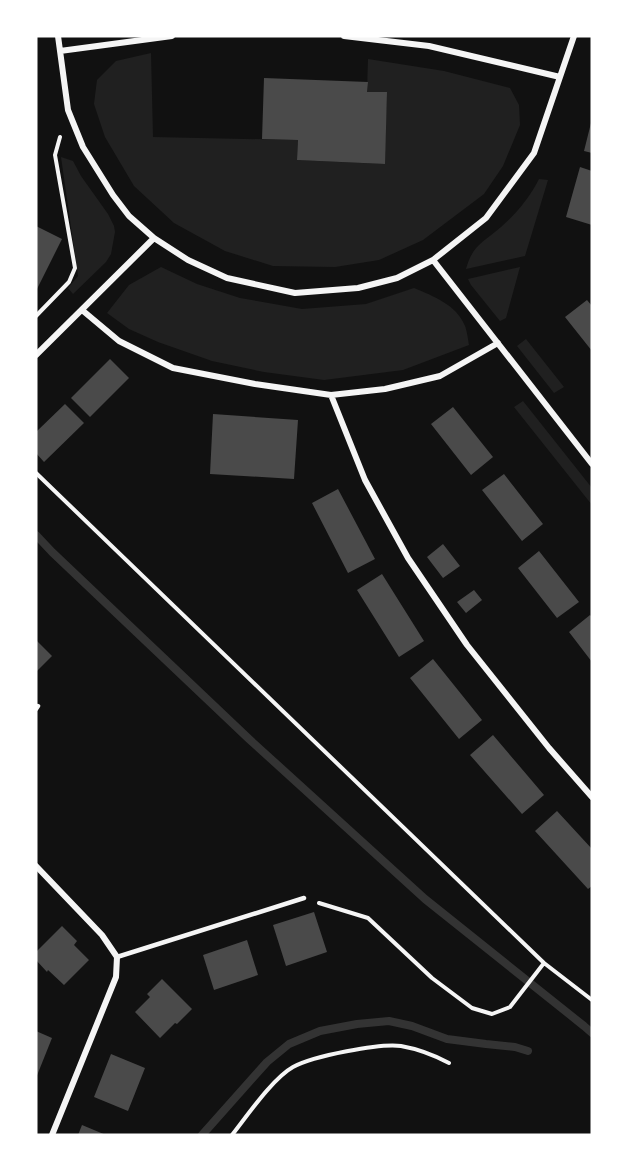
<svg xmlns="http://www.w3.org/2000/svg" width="628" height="1171" font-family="Karla,sans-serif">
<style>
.green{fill:#202020}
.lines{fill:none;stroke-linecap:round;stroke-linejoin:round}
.stream{stroke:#333;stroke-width:8}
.building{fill:#4a4a4a}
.path{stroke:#f5f5f5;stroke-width:4}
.service{stroke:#f5f5f5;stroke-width:4.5}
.minor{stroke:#f5f5f5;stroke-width:6}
</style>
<rect width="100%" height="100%" fill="#111"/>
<path class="green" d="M151,53L153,137L298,140L297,160L384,164L387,93L367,92L368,59L444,71L510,88L519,105L520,125L503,166L484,194L423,240L379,260L335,267L273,266L225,251L174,223L134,186L105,137L94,104L97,80L116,61Z
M61,157L73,161L81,176L108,214L114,226L115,232L111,254L106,262L73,294L68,288L78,276Z
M539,179L548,180L525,256L466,269C473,244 483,243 501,227C516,214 530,197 539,179Z
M161,267L197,284L240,298L302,309L366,304L414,288C433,296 457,305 465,326C467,331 468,339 469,345L403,370L324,380L264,372L212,361L158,342L129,329L107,313L129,285Z
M520,267L506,318L500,321L471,285L468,279Z
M526,339L564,387L554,393L517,346Z
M523,401L592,488V505L514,407Z"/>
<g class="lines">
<path class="stream" d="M36,535L52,552L249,739L425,899L584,1026L592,1033
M202,1135L267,1062L289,1044L320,1031L357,1024L389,1021L412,1026L447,1039L486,1044L515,1047L528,1051"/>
</g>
<path class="building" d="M264,78L368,82L367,92H387L385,164L297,160L298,140L262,139Z
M591,123H592V153L584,151Z
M580,167L592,171V225L566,217Z
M36,226L62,239L36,291Z
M587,300L592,306V351L565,317Z
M110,359L129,378L90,417L71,398Z
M65,404L84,423L44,462L36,453V432Z
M453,407L493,457L471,475L431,424Z
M213,414L298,420L294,479L210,474Z
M504,474L543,524L522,541L482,490Z
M338,489L375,559L348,573L312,503Z
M443,544L460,566L443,578L427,557Z
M539,551L579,602L557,618L518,568Z
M382,574L424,641L399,657L357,590Z
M474,590L482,600L466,613L457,602Z
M590,615L592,617V662L569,632Z
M36,640L52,656L36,672Z
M433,659L482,720L459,739L410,678Z
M493,735L544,795L522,814L470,755Z
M557,811L592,849V886L588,889L535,831Z
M314,912L327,952L286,966L273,925Z
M62,926L77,941L74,945L89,960L64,985L48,970L47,972L36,960V952Z
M247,940L258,975L214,990L203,955Z
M162,979L192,1009L177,1024L175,1023L160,1038L135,1012L150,997L147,994Z
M36,1031L52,1038L36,1078Z
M111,1054L145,1068L128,1111L94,1097Z
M82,1125L106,1135H78Z"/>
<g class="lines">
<path class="path" d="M36,316L69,282L75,268L55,155L60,137
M36,473L544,963L592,1000
M319,903L368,918L432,978L472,1008L492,1014L510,1007L544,963
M232,1135C247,1116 273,1078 293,1067C313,1056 380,1043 401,1046C418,1049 434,1055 449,1063"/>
<path class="service" d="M36,709L38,706
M117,957L304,898"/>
<path class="minor" d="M58,36L68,110L83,147L113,195L129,216L154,238L188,260L227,278L295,293L358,288L397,278L433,260L486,218L534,153L574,36
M344,36L429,46L560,77
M60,51L172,36
M433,260L592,464
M82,310L119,341L173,368L255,384L331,395L385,389L440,376L498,343
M36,355L154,238
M331,395L365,480L408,558L467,645L549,748L592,797
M36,866L102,935L117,957L116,977L52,1135"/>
</g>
<rect width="628" height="1171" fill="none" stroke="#ffffff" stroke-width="75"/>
</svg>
